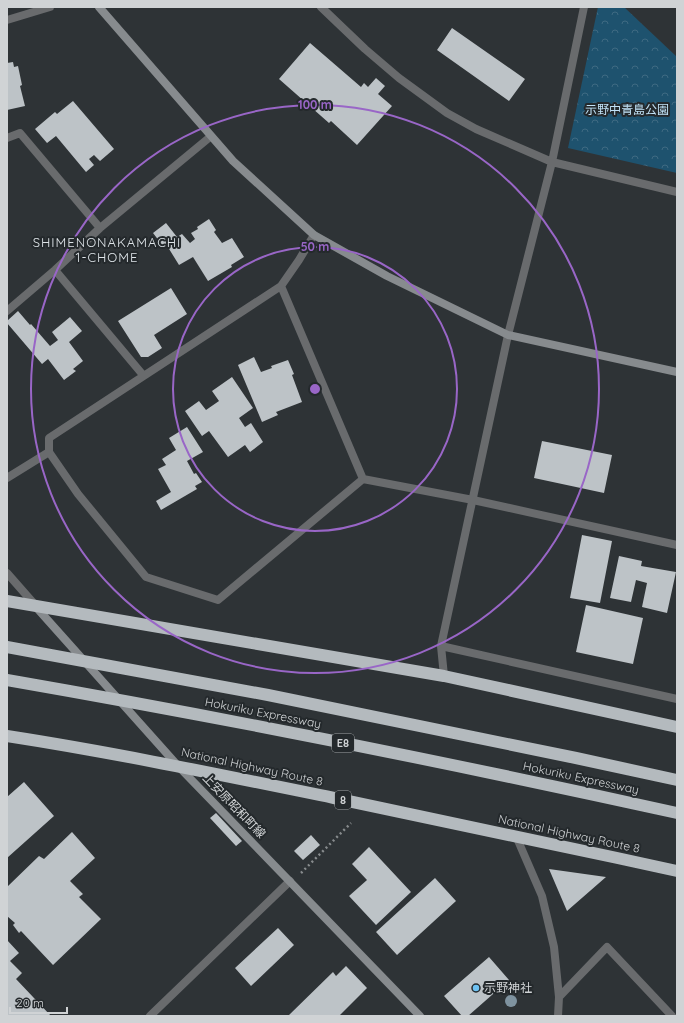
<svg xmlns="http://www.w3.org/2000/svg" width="684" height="1023" font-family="Quicksand,'Noto Sans JP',sans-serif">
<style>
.park{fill:url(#park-crowns)}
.building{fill:#bdc3c7}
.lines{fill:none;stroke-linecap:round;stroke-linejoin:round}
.path{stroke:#878b8d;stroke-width:2.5;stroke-dasharray:2 3;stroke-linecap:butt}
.street{stroke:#696b6d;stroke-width:8}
.secondary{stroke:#878b8e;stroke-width:8}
.highway{stroke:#b4babe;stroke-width:12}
.tree{fill:#7f93a0}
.ring{fill:none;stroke:#9966c7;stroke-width:2}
.poi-dot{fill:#6ec2f3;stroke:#24292c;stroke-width:1.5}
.labels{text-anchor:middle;stroke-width:4;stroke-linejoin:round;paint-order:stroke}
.shield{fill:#24292c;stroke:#9ca0a2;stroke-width:1}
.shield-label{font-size:11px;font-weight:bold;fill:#d0d3d5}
.park-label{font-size:12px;fill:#c1e2f7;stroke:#24292c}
.street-label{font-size:12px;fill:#d0d3d5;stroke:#24292c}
.poi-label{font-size:12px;fill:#d0d3d5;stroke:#24292c;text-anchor:start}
.neighbourhood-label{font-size:13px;letter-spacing:1px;fill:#dee4e8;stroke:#24292c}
.centre{fill:#9966c7;stroke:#24292c;stroke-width:2}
.ring-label{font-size:12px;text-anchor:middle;font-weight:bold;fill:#9966c7;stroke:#24292c;stroke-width:4;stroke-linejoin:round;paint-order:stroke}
</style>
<defs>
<pattern id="park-crowns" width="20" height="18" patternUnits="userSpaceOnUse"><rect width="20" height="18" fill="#1e526e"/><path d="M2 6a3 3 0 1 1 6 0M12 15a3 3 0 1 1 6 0" fill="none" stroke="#3e6a82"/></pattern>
</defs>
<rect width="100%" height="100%" fill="#2e3336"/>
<path class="park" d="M598,7H624L677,57V173L568,148Z"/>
<path class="building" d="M452,28L525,79L509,101L437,50Z
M310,43L361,87L364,83L368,87L376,78L385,86L378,94L392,106L357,145L331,121L329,123L279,79Z
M13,62L14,67L18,66L22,85L20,86L25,106L7,110V63Z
M73,101L114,149L100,161L94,155L89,159L94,165L86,172L56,136L47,143L35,129L55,112L57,114Z
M209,219L216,230L214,232L222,243L232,238L244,257L231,265L232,267L208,281L193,257L179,265L166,244L163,246L153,233L166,223L177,237L182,234L190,243L195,239L191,233L198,229L197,227Z
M171,288L187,314L154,335L162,348L148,357H141L118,321Z
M18,311L30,325L31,324L50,346L58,340L52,332L70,317L82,331L69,342L83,361L73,369L76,371L64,380L48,359L42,364L7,323V321Z
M254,357L261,372L272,368L271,366L288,360L294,374L292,375L302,402L276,412L278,415L262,422L238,365Z
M232,377L253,408L239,418L245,427L251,423L263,442L250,452L245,445L228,457L209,431L202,436L185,411L199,401L206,410L219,401L212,391Z
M187,427L203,452L187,461L194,474L196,473L202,482L195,486L197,489L161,510L156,501L171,492L158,469L166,465L162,459L176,450L169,438Z
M542,441L612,455L604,493L534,478Z
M582,535L612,541L600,603L570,598Z
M619,556L642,561L641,566L676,572L667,613L642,607L647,583L636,580L631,602L610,598Z
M586,605L643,618L633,664L576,652Z
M24,782L54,816L7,858V797Z
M216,813L242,841L236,846L210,818Z
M72,832L95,858L70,881L83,894L79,897L101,919L53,965L21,931L19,933L13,925L15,923L7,916V887L39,856L44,859Z
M311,835L320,845L303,860L294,851Z
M369,847L411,892L376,925L349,896L367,880L352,864Z
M549,869L606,877L567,911Z
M435,878L456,901L397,955L376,932Z
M278,928L294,945L251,986L235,968Z
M7,940L19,953L10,961L22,973L16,979L51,1016H7Z
M489,957L509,980L468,1016H462L444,996Z
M346,966L367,988L339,1016H288L333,972L336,976Z"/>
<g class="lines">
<path class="path" d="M301,873L351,823"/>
<path class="street" d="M321,7L365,49L399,78L447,113L476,129L552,162L508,335L441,646L444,676
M584,7L552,162L677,192
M7,20L50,7
M7,138L20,133L100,228
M314,235L299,260L281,286L363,479
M55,270L143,375
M7,311L55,270L100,228L210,137
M49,452V438L281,286
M7,478L49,452L78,494L146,577L218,600L363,479
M363,479L473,500L677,545
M7,573L36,606
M441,646L677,699
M516,836L542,896L554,947L559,997
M150,1016L290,881
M558,1016L559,997L607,947L672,1016"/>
<path class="secondary" d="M99,7L233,161L314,235L387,276L508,335L677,372
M36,607L178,766L420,1016"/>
<path class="highway" d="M7,601L444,676L677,727
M7,647L268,695L576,758L677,780
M7,680C231,719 455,764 677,813
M7,736C117,753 226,776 334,798C449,822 563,846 677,871"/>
</g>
<circle class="tree" cx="511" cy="1001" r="6"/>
<g class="ring">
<circle cx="315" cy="389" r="142"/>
<circle cx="315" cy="389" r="284"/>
</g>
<circle class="poi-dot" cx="476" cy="988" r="4"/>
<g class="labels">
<g class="shield">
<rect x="332" y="734" width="22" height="18" rx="3"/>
<rect x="335" y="791" width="16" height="18" rx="3"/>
</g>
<g class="shield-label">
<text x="343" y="747">E8</text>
<text x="343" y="804">8</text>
</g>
<g class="park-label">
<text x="627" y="114">示野中青島公園</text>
</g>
<g class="street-label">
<text transform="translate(263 713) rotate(11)" y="4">Hokuriku Expressway</text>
<text transform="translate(252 767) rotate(12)" y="4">National Highway Route 8</text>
<text transform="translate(581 778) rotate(12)" y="4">Hokuriku Expressway</text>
<text transform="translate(234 806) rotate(46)" y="4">上安原昭和町線</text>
<text transform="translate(569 834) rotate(12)" y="4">National Highway Route 8</text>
</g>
<g class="poi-label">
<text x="484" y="992">示野神社</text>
</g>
<g class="neighbourhood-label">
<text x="107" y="247">SHIMENONAKAMACHI<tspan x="107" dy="15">1-CHOME</tspan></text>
</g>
</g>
<circle cx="315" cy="389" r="6" class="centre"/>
<g class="ring-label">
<text x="315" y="109">100 m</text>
<text x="315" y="251">50 m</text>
</g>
<rect width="684" height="1023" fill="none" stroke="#d0d3d5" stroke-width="16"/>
<path d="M10 1007v6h57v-6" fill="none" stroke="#d0d3d5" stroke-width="2"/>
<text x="16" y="1007" font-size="12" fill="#d0d3d5" stroke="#24292c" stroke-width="3" paint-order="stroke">20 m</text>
</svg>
